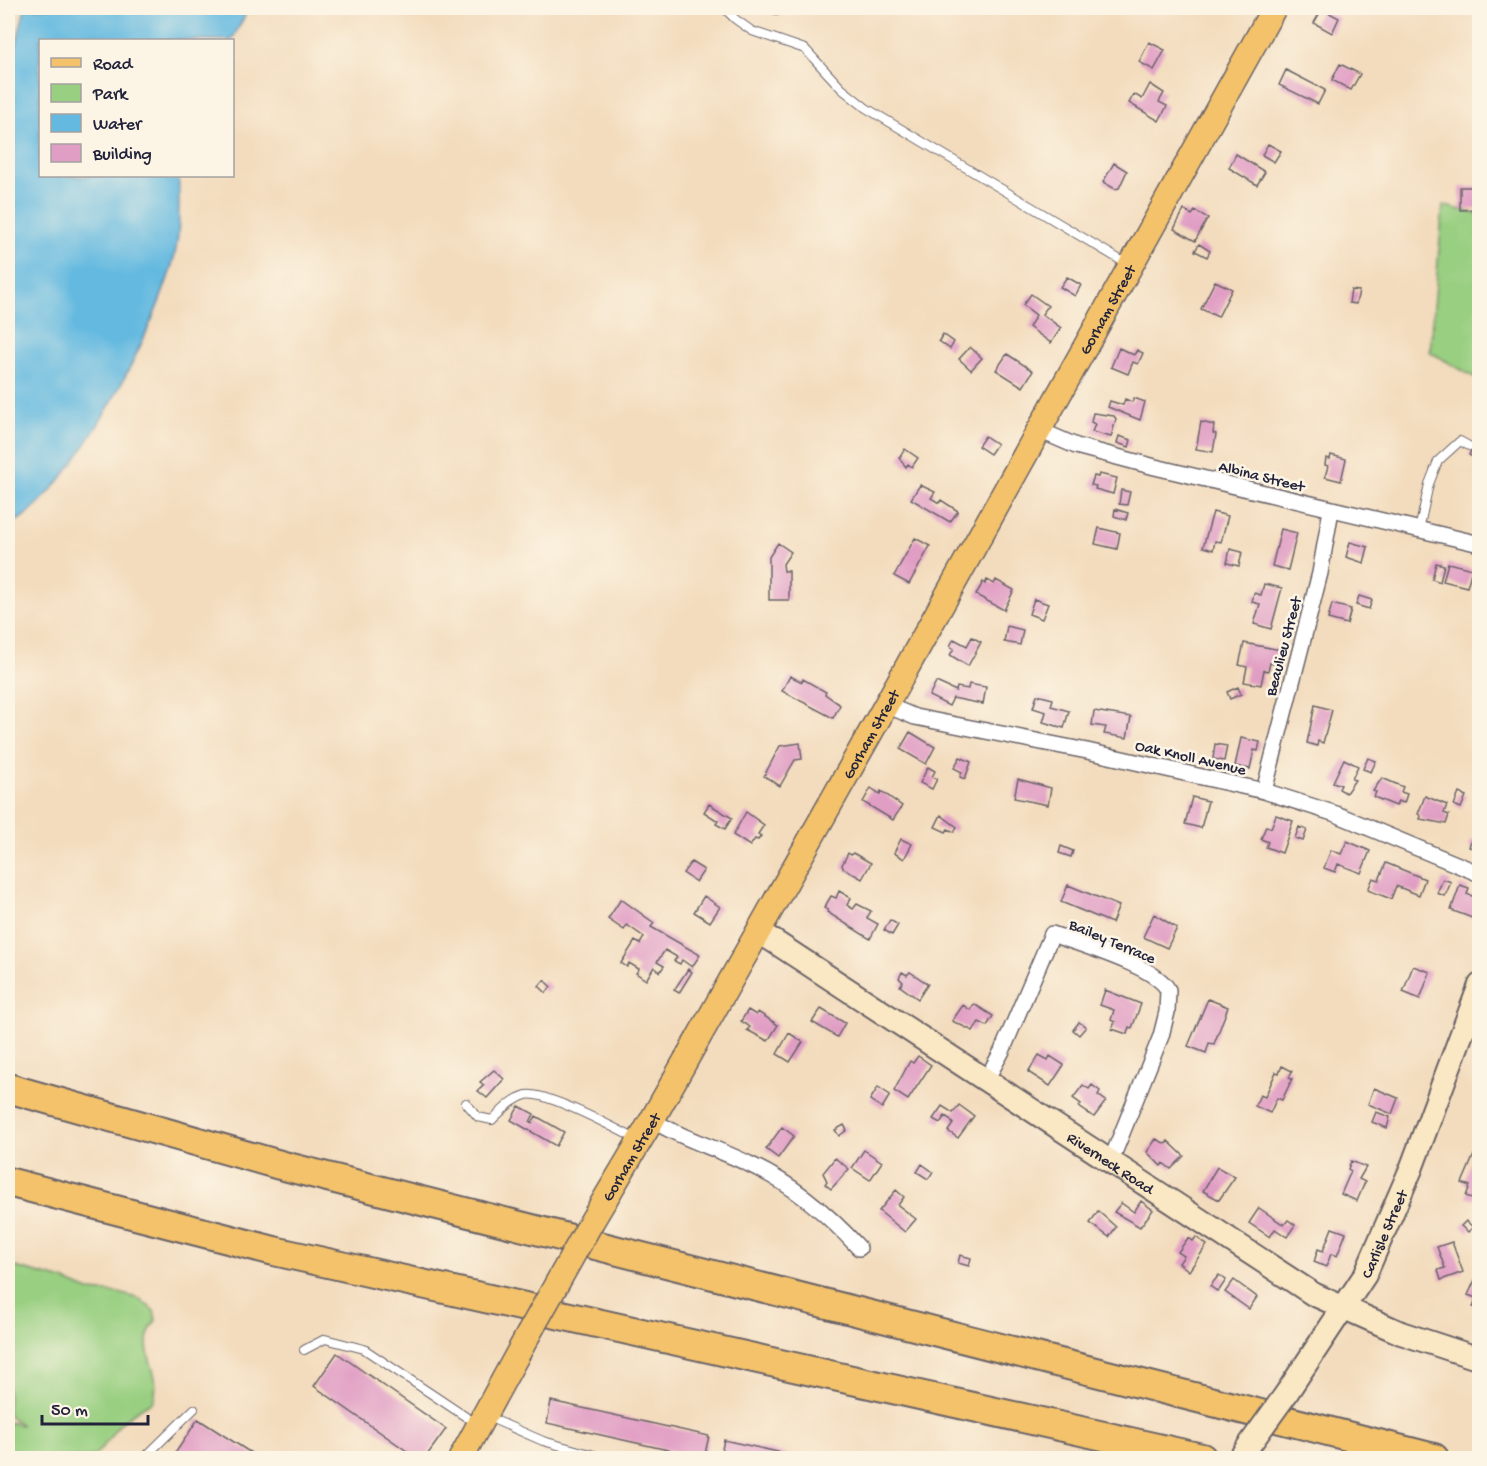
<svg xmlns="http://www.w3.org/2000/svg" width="1487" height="1466" font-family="'Gochi Hand',sans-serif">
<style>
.green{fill:#99cf81;stroke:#5e785e;stroke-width:1.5}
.water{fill:#64b9e0;stroke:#436e8e;stroke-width:1.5}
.building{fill:#e19ec4}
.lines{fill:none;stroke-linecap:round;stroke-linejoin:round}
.lane-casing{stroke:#6b6368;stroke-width:10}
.street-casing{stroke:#6b6368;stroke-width:18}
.secondary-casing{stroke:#6b6368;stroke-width:26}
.primary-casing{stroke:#6b6368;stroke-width:27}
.highway-casing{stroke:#6b6368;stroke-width:32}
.lane{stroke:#fff;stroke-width:8}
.street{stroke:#fff;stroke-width:15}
.secondary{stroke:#fae7c3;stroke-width:22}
.primary{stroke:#f3c26a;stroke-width:24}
.highway{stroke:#f3c26a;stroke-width:28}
.secondary-bridge-casing{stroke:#6b6368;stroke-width:26;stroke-linecap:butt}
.primary-bridge-casing{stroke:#6b6368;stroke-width:27;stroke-linecap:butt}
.secondary-bridge{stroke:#fae7c3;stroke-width:22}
.primary-bridge{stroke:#f3c26a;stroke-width:24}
.labels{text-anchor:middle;stroke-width:5;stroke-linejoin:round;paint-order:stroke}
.street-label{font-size:16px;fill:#22223b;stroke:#fcf5e5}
</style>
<rect width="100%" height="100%" fill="#fcf5e5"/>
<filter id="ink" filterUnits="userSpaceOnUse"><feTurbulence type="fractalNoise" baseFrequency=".0167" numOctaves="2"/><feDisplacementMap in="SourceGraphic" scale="12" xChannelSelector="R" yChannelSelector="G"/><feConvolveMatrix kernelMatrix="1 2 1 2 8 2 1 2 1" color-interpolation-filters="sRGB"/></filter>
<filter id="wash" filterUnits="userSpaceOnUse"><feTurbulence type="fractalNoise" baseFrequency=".008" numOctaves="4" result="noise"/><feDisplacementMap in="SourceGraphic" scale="24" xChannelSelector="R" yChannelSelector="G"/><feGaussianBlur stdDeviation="1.35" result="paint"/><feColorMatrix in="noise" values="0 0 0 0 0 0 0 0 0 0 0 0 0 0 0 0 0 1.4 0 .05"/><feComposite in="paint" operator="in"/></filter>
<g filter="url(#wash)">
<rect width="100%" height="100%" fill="#f3dcbd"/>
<path class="green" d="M1443,205L1479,215V380L1430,352Z
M8,1265L63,1280L89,1291L119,1293L140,1299L154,1311L156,1320C132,1351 165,1369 153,1401C139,1409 125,1417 115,1430C107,1441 102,1451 90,1458H8V1422L22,1425L8,1415Z"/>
<path class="water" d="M25,8H249L232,40H40V176H179C178,199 181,226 176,249C161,320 74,495 8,526V79Z"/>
<g id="blocks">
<path class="building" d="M756,8H780L778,15Z
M1322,9L1339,18L1332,33L1314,23Z
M1149,42L1165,50L1154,70L1139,62Z
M1340,64L1360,74L1351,90L1332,80Z
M1286,70L1325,90L1318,104L1279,85Z
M1150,84L1164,93L1159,102L1167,106L1159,121L1129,103L1134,94L1142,99Z
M1268,144L1281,151L1274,162L1262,155Z
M1236,154L1265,172L1257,185L1229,168Z
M1114,163L1127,171L1119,188L1115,189L1103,182Z
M1460,187H1480V209L1460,210Z
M1184,210L1192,215L1195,211L1208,218L1195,241L1174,229Z
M1199,244L1210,251L1207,257L1195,251Z
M1067,277L1081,285L1075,296L1060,287Z
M1215,281L1232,289L1218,317L1201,309Z
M1351,290L1359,291L1356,304L1349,303Z
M1031,294L1048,306L1042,314L1061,328L1051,343L1029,327L1036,315L1023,305Z
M943,334L954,342L950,349L939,341Z
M970,347L982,358L971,370L959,359Z
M1119,348L1134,355L1137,350L1143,353L1138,364L1133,362L1128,374L1111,367Z
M1007,354L1033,371L1023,387L996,370Z
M1134,398L1145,402L1140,420L1108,407L1110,401L1123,405L1125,399L1132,402Z
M1093,413L1114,416L1116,419L1111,437L1092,432L1095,424L1091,422Z
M1201,422L1214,425L1213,433L1216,434L1213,452L1196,449Z
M985,436L997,444L990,454L978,446Z
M1119,436L1131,440L1129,447L1117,443Z
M1477,439L1480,441V461L1469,455Z
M905,449L918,458L912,467L908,464L906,467L899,458Z
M1331,455L1346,459L1341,481L1325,477L1328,466L1325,465L1326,458L1330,459Z
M1099,474L1117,478L1113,494L1095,489L1096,486L1091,485L1094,476L1098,477Z
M920,485L935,492L931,498L939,503L941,500L958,511L950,522L911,499Z
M1121,490L1130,492L1127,505L1119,504Z
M1115,509L1128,513L1126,520L1114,516Z
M1213,512L1228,516L1221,542L1215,541L1213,550L1203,547Z
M1099,528L1120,533L1117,549L1095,544Z
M1281,529L1297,533L1288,570L1272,566Z
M915,538L930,546L909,584L894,576Z
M1350,542L1368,547L1364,563L1346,557Z
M778,543L791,552L783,564L784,571H789V600H769V557Z
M1230,549L1242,552L1239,566L1227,563Z
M1436,563L1444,565L1440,582L1432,579Z
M1448,563L1472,569L1467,587L1443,581Z
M987,580L994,584L996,580L1014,590L1004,610L976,595L983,582L985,584Z
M1264,584L1282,588L1271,629L1254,624L1260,604L1252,602L1254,593L1261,595Z
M1359,596L1372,600L1369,609L1356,605Z
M1034,599L1048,604L1042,619L1029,614Z
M1332,604L1351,609L1347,624L1328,619Z
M1007,626L1023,630L1020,645L1004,642Z
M972,637L981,642L968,666L950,655L954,649L950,646L954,639L967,646Z
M1244,643L1281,650L1278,665L1270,663L1268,671L1264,670L1261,685L1244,682L1247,667L1239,665Z
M790,676L802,682L803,679L826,692L825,694L840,705L833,718L782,691Z
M936,682L956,691L957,687L968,689L969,684L986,687L983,704L953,698L949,706L929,696Z
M1238,687L1241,694L1230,699L1227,692Z
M1037,695L1053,699L1051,706L1069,711L1064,728L1043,722L1046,712L1033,708Z
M1315,705L1332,710L1323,743L1318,741L1317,746L1307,743Z
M1094,711L1131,717L1127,738L1104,734L1106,727L1092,725Z
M910,732L935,747L926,764L900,749Z
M1241,738L1260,742L1258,751L1254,750L1250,769L1235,766Z
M800,743L802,759L795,760L780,786L764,776L780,746Z
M1215,744L1227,746L1224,761L1213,759Z
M960,757L971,762L965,779L960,777L962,772L954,768Z
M1368,758L1376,761L1371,772L1363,769Z
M1344,759L1358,766L1352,779L1355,780L1346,793L1339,789L1341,785L1333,782Z
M928,767L935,771L932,777L937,779L932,789L920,783Z
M1382,778L1403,787L1401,792L1407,794L1404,803L1398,801L1396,806L1374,797L1376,792L1373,791Z
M1018,779L1051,788L1048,805L1014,798Z
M871,788L880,794L881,791L902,806L893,820L863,802Z
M1459,793L1466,796L1461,808L1454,805Z
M1425,796L1447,805L1444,813L1449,815L1446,824L1420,819L1421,816L1418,814Z
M1192,797L1208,801L1201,828L1185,824Z
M709,804L732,818L725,829L716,824L718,821L704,812Z
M746,812L764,825L758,834L761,836L758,840L755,839L750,846L733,835Z
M941,815L957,827L954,832L948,829L946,832L935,827Z
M1276,815L1293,821L1282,853L1266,847L1268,842L1261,839L1266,826L1271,828Z
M1299,827L1307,830L1303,841L1295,838Z
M901,839L912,844L904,859L894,853Z
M1471,840L1480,843V850L1469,847Z
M1347,841L1370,851L1361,873L1338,864L1335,872L1324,868L1331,850L1341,854Z
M1061,846L1073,851L1071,857L1059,853Z
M848,853L851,855L853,853L871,863L862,879L843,868L842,865Z
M691,862L704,870L696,882L683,873Z
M1386,863L1425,879L1419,895L1396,886L1391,899L1368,890L1373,878L1379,880Z
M1443,879L1451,882L1445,896L1437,893Z
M1068,885L1119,906L1112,923L1061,902Z
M1460,885L1469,888L1467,894L1480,899V921L1451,910Z
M839,891L851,898L847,905L853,909L857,904L871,911L867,918L878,924L870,939L827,912L828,910L824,908L831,896L836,898Z
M704,896L720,907L710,922L694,912Z
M621,899L654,923L651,927L700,955L692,967L682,960L680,964L674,961L677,957L665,950L657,962L664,966L660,972L654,967L646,980L636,973L639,969L629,963L627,967L621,963L635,941L640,944L644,937L627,925L624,930L608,919Z
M1154,914L1177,928L1167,948L1143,937Z
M890,920L898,925L892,935L884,930Z
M1413,966L1430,972L1420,999L1403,992Z
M688,969L692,972L679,993L674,990Z
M902,972L907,975L910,972L928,984L918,999L900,986L903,982L899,978Z
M544,980L551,987L546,993L539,986Z
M1105,990L1141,1004L1132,1028L1129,1027L1127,1034L1112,1029L1115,1022L1111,1020L1114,1010L1100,1005Z
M1208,999L1228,1007L1214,1044L1209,1043L1206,1053L1188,1046Z
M974,1004L993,1016L987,1026L979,1022L973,1031L952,1021L963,1005L970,1010Z
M821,1009L845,1023L837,1037L812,1022Z
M748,1010L756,1015L758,1012L778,1025L768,1041L747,1030L750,1027L741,1021Z
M1079,1022L1086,1027L1079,1035L1073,1030Z
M789,1033L803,1042L790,1062L777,1054Z
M1039,1055L1048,1060L1050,1056L1064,1065L1050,1086L1028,1072Z
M918,1056L931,1065L908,1100L894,1091L910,1061L913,1063Z
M1282,1066L1292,1071L1289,1078L1292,1079L1282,1100L1277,1098L1270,1113L1255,1106L1260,1095L1265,1097L1276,1072L1279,1073Z
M494,1070L504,1079L487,1098L478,1091L484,1085L480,1082Z
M1083,1085L1089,1089L1092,1085L1100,1091L1098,1095L1106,1101L1094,1117L1079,1107L1081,1104L1073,1098Z
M878,1087L890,1095L882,1108L870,1100Z
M1374,1088L1398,1098L1392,1114L1368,1104Z
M959,1105L974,1116L958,1138L948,1131L953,1124L950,1119L945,1116L940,1123L933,1119L942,1106L953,1113Z
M519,1106L534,1114L530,1122L532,1123L536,1116L564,1132L556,1146L511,1120Z
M1376,1112L1390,1117L1387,1128L1372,1122Z
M844,1125L847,1130L839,1136L835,1130Z
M782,1127L794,1136L778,1158L766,1149Z
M1156,1139L1166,1144L1168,1141L1184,1156L1171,1169L1163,1163L1161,1166L1147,1152Z
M864,1150L882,1162L870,1180L852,1168Z
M1474,1155L1480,1157V1201L1466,1196L1470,1186L1462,1183Z
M835,1158L849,1169L831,1189L825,1184L827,1181L823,1173Z
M1351,1161L1366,1167L1359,1179L1365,1182L1357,1201L1341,1194L1351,1171L1348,1169Z
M922,1164L933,1172L928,1179L917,1172Z
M1217,1167L1235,1177L1219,1200L1203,1191Z
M896,1190L904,1197L898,1205L916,1219L905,1232L879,1211Z
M1141,1201L1153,1210L1140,1227L1114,1212L1121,1203L1134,1212Z
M1259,1208L1284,1225L1288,1220L1295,1225L1287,1237L1275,1229L1270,1237L1249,1223Z
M1098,1211L1116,1227L1109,1237L1090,1223Z
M1466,1221L1473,1227L1468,1232L1461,1226Z
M1332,1228L1346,1233L1337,1256L1331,1254L1326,1267L1314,1262L1318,1249L1323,1251Z
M1196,1237L1207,1245L1189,1271L1179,1263L1184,1256L1178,1252L1188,1238L1193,1241Z
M1452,1242L1463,1272L1441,1280L1438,1270L1445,1268L1437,1247Z
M960,1255L971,1258L969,1266L958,1263Z
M1219,1275L1226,1280L1218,1292L1210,1286Z
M1234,1280L1257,1297L1249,1309L1225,1292Z
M1475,1280L1480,1282V1309L1473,1307L1476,1298L1468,1295Z
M337,1353L446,1429L425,1458H417L314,1386Z
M551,1401L709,1436L704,1458L547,1423Z
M198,1419L259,1458H172Z
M724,1440L778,1452L797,1458H720Z"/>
</g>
</g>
<g filter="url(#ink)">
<use href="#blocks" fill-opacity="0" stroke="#6b6368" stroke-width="1.5"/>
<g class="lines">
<defs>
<path id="lane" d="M724,8L735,19L752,31L805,49L842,89L866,108L1127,264
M1419,530L1429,484L1438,461L1460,441L1469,446
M466,1103L478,1117L492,1120C503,1110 512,1099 526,1095C543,1090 619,1130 638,1140
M304,1350L325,1339L364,1349L475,1423
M488,1417L543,1441L605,1458
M365,1456L370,1458
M144,1458L194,1409"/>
<path id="street" d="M1039,430L1076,446L1155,467L1480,544
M886,705L915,717L1087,751L1264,791L1336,814L1480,874
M1264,791L1320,573L1331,510
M986,1080L1002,1051L1052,934C1079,944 1156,966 1168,990L1167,1012L1161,1036L1110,1163
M652,1120C682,1139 717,1148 749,1164C791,1183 828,1214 859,1248"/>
<g id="secondary">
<path id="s1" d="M758,931L1313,1294L1401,1333L1480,1359"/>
<path id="s2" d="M1286,1394L1365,1275L1411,1169L1480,985"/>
</g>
<g id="primary">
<path id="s3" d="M592,1221L652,1120L886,705L1274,8"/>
<path d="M461,1458L528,1335"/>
</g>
<path id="highway" d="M8,1088L280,1165L1434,1458
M8,1182L274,1251L1202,1458"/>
</defs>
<use href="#lane" class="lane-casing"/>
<use href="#street" class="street-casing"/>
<use href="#secondary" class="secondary-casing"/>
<use href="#primary" class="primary-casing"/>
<use href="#highway" class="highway-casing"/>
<use href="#lane" class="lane"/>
<use href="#street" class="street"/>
<use href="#secondary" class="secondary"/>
<use href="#primary" class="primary"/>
<use href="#highway" class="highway"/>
<defs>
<path id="secondary-bridge" d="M1240,1458L1286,1394"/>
<path id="primary-bridge" d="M528,1335L592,1221"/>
</defs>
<use href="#secondary-bridge" class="secondary-bridge-casing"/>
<use href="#primary-bridge" class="primary-bridge-casing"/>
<use href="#secondary-bridge" class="secondary-bridge"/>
<use href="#primary-bridge" class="primary-bridge"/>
</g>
</g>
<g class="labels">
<g class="street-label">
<text dy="6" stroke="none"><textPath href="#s3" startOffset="1047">Gorham Street</textPath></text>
<text transform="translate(1262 475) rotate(14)" y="6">Albina Street</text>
<text transform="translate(1282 646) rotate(-75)" y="6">Beaulieu Street</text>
<text dy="6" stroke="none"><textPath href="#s3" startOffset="561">Gorham Street</textPath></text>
<text transform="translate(1191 756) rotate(13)" y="6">Oak Knoll Avenue</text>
<text transform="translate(1113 940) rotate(23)" y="6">Bailey Terrace</text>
<text dy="6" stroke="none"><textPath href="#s3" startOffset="75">Gorham Street</textPath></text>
<text dy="6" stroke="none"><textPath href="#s1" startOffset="422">Riverneck Road</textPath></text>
<text dy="6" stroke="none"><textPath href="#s2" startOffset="188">Carlisle Street</textPath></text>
</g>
</g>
<rect width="1487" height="1466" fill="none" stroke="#fcf5e5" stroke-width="30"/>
<rect x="39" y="39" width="195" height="138" fill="#fcf5e5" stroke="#a5a1a1" stroke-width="1.5"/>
<rect x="51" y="58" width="30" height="9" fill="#f3c26a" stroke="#a5a1a1" stroke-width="1.5"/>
<text x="93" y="69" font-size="18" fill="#22223b">Road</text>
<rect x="51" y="84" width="30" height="18" fill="#99cf81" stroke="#a5a1a1" stroke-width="1.5"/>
<text x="93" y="99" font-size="18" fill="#22223b">Park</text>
<rect x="51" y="114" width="30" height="18" fill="#64b9e0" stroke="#a5a1a1" stroke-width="1.5"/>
<text x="93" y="129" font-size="18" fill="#22223b">Water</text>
<rect x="51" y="144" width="30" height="18" fill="#e19ec4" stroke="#a5a1a1" stroke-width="1.5"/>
<text x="93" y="159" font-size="18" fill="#22223b">Building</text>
<path d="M42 1415v9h106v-9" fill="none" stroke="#22223b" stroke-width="3"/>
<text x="51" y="1415" font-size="18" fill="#22223b" stroke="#fcf5e5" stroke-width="4.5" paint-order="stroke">50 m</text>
</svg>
